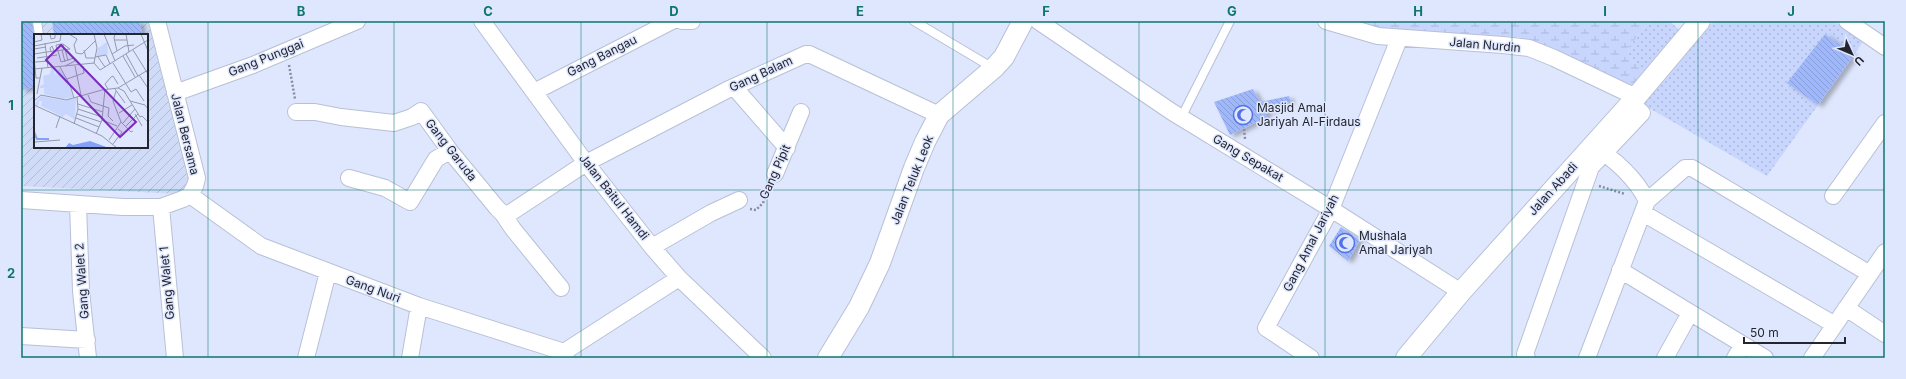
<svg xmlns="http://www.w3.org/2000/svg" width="1906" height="379" font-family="Inter,sans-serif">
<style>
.industrial{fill:url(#industrial-furrows);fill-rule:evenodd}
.grass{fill:url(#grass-dots)}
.wetland{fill:url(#wetland-marsh)}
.building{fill:url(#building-back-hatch);filter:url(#shadow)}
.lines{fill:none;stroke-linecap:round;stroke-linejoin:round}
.service-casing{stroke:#b8c0d6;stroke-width:10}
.minor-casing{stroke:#b8c0d6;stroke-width:18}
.tertiary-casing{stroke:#b8c0d6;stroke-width:22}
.path{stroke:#878d9e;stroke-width:2.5;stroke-dasharray:2 2;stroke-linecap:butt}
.service{stroke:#fff;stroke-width:8}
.minor{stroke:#fff;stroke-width:16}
.tertiary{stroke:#fff;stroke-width:20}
.grid{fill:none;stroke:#0f766e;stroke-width:1;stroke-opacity:0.55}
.labels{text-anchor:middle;stroke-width:3;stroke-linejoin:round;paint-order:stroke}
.street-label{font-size:12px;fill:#23262f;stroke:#dfe7fe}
.poi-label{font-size:12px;fill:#23262f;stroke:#dfe7fe;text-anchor:start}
.inset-river{fill:none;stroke:#85a1f5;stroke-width:2}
.inset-road{fill:none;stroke:#949aab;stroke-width:1}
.view{fill:#7b2cbf;fill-opacity:0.15;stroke:#7b2cbf;stroke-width:2}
.inset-edge{fill:none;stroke:#23262f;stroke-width:2}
.neatline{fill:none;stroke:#0f766e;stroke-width:1.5}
.grid-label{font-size:13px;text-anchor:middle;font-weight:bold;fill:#0f766e}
</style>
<defs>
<pattern id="industrial-furrows" width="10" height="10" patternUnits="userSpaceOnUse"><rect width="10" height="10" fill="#d0dbf8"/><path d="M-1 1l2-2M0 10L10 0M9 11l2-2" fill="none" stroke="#b2bcd5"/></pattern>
<pattern id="grass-dots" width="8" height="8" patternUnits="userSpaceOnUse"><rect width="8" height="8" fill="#c8d6fe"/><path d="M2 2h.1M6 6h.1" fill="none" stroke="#acb8da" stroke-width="1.8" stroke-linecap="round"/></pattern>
<pattern id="wetland-marsh" width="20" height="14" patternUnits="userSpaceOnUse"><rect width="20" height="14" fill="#c8d6fe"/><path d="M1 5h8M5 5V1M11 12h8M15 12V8" fill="none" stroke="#acb8da"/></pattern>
<pattern id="building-back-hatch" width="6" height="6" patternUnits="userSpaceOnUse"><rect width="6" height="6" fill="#9fb7fb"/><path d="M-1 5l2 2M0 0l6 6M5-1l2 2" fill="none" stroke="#899dd7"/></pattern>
<filter id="shadow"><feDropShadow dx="4.5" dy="2.5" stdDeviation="2" flood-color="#0004"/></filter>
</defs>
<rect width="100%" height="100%" fill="#dfe7fe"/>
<path class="industrial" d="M21,21H161L200,180L177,194L21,186ZM35,35H147V147H35Z"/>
<path class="grass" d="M1650,21H1670L1683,34L1640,81L1643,73L1629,56L1628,48Z
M1714,21H1833L1864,40L1854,55L1825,34L1788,83L1818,105L1767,176L1642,104Z"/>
<path class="wetland" d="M1349,21H1650L1628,48L1629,56L1643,73L1640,81L1630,87L1612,81L1519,37L1374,29Z"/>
<path class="building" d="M21,21H32L35,39V87L21,90Z
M52,21H140L142,35H54Z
M1825,34L1854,55L1818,105L1787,83Z
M1253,89L1260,102L1289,96L1291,101L1266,112L1267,117L1230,135L1214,102Z
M1341,227L1360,240L1348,261L1329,246Z"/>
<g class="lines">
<defs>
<path id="service" d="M37,21L39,35
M914,21L993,68
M1181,118L1230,21"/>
<path id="minor" d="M482,21L586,163L652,247L679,278L763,358
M682,21H692
M1038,21L1172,112L1331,209L1461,292
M1326,21L1378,36L1503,45L1529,48L1554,58L1636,97
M1847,21L1885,47
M734,87L787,148
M534,92L672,21
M175,93L253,65L357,21
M296,112H315L341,117L394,123L412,117L421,111L450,151L497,208L503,214L510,213L586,163L727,90L806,54H809L939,115
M1594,149C1614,156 1638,182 1647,201
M775,174L801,112
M349,178L385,188L410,202L436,159L450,151
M190,195L261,246L419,306L564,352L566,358
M1833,196L1885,123
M21,200L123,207H161L183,199L190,195L195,186L197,178L157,21
M78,204L81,291L88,358
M161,207L175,358
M1643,213L1835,325
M503,214L513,229L561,288
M652,247L711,213L739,200
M1620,270L1765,358
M1846,308L1885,334
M21,336L87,340
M564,352L679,278
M306,358L328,272
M410,358L419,306
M1311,358L1266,328L1331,209L1399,39
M1527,358L1525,354L1591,167L1642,113L1631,103
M1587,358L1647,201L1685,168H1692L1870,274
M1665,358L1690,313
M1735,358L1743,345
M1812,358L1885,252"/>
<path id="tertiary" d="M828,358L859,307L880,263L914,168L925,142L939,115L994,68L1004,57L1023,21
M1406,358L1461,292L1631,103L1700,21"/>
</defs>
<use href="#service" class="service-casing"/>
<use href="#minor" class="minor-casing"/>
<use href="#tertiary" class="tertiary-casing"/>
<path class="path" d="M289,65L295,99
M1244,129L1245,139
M1599,186L1625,194
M750,209L756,210L763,203L770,186"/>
<use href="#service" class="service"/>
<use href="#minor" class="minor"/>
<use href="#tertiary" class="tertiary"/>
</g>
<path class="grid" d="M208,21V358M394,21V358M581,21V358M767,21V358M953,21V358M1139,21V358M1325,21V358M1512,21V358M1698,21V358M21,190H1885"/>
<defs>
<symbol id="mosque-ring" viewBox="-11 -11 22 22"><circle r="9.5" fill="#dfe7fe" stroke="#5372e7" stroke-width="1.5"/><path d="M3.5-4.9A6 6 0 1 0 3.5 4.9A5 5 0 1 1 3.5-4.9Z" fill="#5372e7"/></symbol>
</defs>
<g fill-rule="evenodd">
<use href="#mosque-ring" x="1232" y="104" width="22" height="22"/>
<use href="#mosque-ring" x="1334" y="232" width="22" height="22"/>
</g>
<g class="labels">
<g class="street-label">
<text transform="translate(1485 45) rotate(5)" y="4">Jalan Nurdin</text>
<text transform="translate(602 56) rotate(-27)" y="4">Gang Bangau</text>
<text transform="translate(266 58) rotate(-22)" y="4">Gang Punggai</text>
<text transform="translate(761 74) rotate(-25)" y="4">Gang Balam</text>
<text transform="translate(185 134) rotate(76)" y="4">Jalan Bersama</text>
<text transform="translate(451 150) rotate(52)" y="4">Gang Garuda</text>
<text transform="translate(1248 158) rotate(31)" y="4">Gang Sepakat</text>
<text transform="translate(775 172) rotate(-66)" y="4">Gang Pipit</text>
<text transform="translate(912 180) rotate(-68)" y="4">Jalan Teluk Leok</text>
<text transform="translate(1553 189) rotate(-48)" y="4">Jalan Abadi</text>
<text transform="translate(614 197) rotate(52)" y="4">Jalan Baitul Hamdi</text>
<text transform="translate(1311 243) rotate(-63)" y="4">Gang Amal Jariyah</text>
<text transform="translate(82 281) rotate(-94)" y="4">Gang Walet 2</text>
<text transform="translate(167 283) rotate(-95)" y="4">Gang Walet 1</text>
<text transform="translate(373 289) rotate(20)" y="4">Gang Nuri</text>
</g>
<g class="poi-label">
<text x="1257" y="112">Masjid Amal<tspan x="1257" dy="14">Jariyah Al-Firdaus</tspan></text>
<text x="1359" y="240">Mushala<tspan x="1359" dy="14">Amal Jariyah</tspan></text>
</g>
</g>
<g transform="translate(34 34)">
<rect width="114" height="114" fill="#dfe7fe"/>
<path d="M73,8L74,20L62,23L64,14Z" fill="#c8d6fe"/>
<path d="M17,34H20L21,41L25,34L34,46L39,63L29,65L10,60V54H6V52L10,50L9,42L16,40ZM7,62L31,67L42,63L41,86L32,80L29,83L7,72L8,67H5L4,72L0,71Z" fill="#c8d6fe"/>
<path d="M56,107L75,114H31L35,109L39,111Z" fill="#85a1f5"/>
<path class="inset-river" d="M0,98L3,105H15"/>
<path class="inset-road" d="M16,0L17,5L21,4V0M35,0L43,5L40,11L42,19L48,20L61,7M70,0L81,27M81,0L80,4L83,17M92,0L95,18M107,0L114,17M80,6H93M0,8L8,6L7,0M11,9L14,34M0,12L26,7L27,0M0,15L12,13M31,15L34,27M28,16L31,28M30,16L29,10L36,15M50,16L52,24H61M99,16L114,40M23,17L22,11L29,10M24,17L27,28L40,24L41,27L31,32M13,18L36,15M17,18L16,14L18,12L20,17M0,20L13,18M78,20L91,12L100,11M92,20L104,42M89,22L101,43M0,23L2,44H6M61,23L72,21L76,30M64,23L71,33M3,24L23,21M1,28L15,27M60,29L66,36L114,6M79,29L97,58L102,55L110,67M41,32L47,61M26,33L36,51L40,64M0,35L60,29L63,14L60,0M105,41L114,54M33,45L50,39L49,32M84,54L114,36M74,55L71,50L77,43L79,42L84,50M81,55L91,69M82,57L79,67L87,88M3,60L8,34M54,61L57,68L75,74L74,82L79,87M0,67L7,61L32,66L68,56L84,54L90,57L96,67L111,71L114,75M96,67L106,83L108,82L114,88M44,70L69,78M0,71L68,102L83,114M44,75L68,83M85,79L98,71M43,80L67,88M101,80L108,92M42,84L65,93M68,86L83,92M87,88L97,98L99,97M89,89L101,75M40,90L44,75L43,63M92,92L104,80M22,94L26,82M62,100L68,86L71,55M75,106L87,88M1,108L26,106M79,110L88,98L84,95"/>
<path class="view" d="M27,11L102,88L86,103L12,26Z"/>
<rect width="114" height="114" class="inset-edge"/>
</g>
<rect width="1906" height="379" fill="none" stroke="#dfe7fe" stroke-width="44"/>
<g transform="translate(1852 54) rotate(134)" stroke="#dfe7fe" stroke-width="3" paint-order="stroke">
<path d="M0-3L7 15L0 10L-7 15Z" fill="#23262f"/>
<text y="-6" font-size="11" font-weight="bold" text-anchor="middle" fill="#23262f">U</text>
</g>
<path d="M1744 337v6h101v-6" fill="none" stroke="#23262f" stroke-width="2"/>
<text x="1750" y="337" font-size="12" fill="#23262f" stroke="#dfe7fe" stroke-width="3" paint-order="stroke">50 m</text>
<rect x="22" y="22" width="1862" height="335" class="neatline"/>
<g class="grid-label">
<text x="115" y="16">A</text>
<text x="301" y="16">B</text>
<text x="488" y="16">C</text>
<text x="674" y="16">D</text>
<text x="860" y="16">E</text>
<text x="1046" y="16">F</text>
<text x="1232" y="16">G</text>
<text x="1418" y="16">H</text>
<text x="1605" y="16">I</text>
<text x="1791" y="16">J</text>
<text x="11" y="110">1</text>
<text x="11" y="278">2</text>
</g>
</svg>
